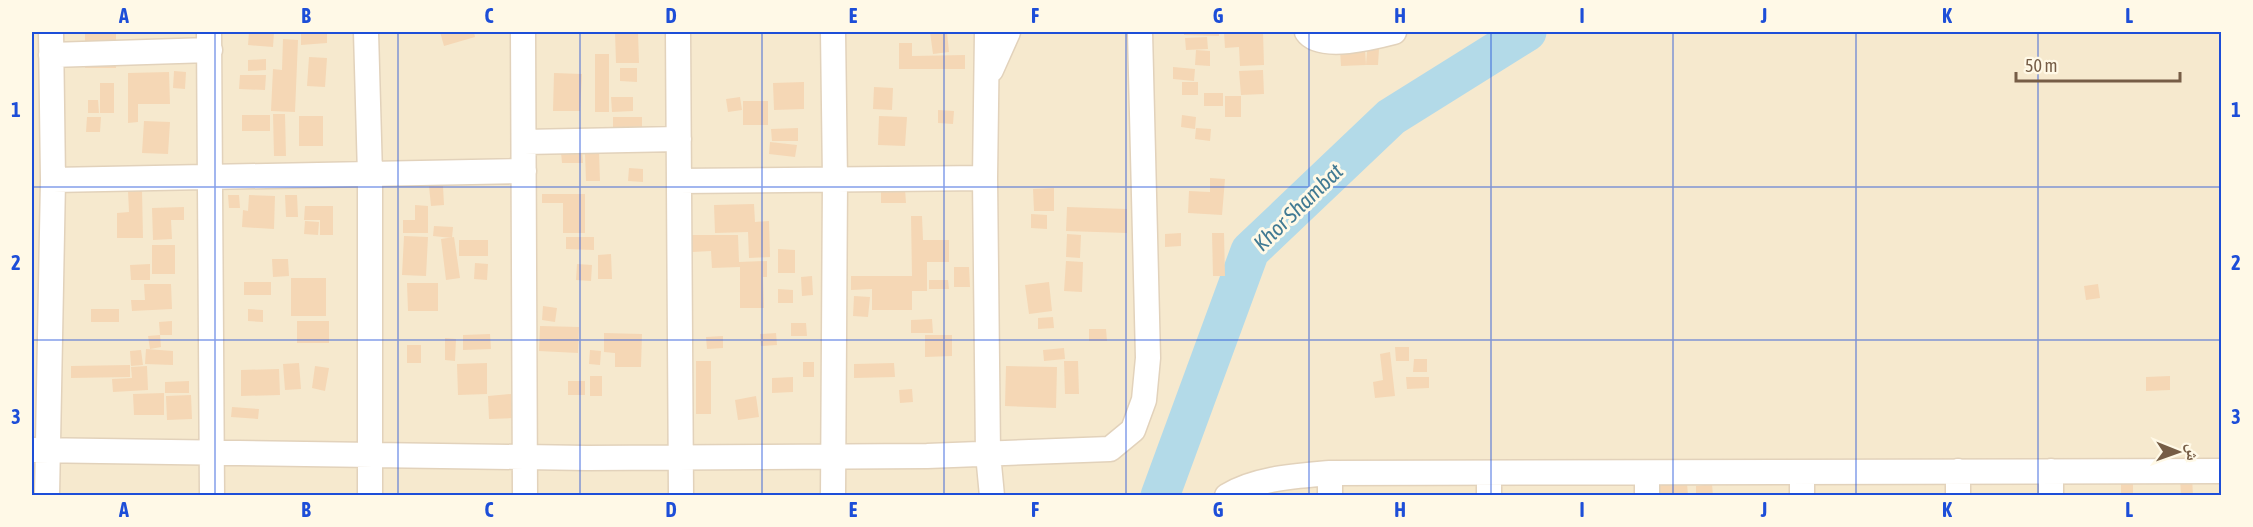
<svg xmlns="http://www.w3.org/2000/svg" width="2253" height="527" font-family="'Asap Condensed','Noto Naskh Arabic',sans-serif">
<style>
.residential{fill:#f6e9ce}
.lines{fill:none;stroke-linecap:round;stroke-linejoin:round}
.river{stroke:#b3dae8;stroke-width:39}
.building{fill:#f5d7b5}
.minor-casing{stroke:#e2d2bb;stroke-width:27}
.minor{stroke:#fff;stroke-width:24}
.grid{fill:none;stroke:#1d4ed8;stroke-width:1.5;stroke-opacity:0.55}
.labels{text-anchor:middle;stroke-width:6;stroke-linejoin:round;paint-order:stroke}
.water-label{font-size:22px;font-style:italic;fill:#417a93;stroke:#fff9e7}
.neatline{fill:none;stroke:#1d4ed8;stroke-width:2}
.grid-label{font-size:20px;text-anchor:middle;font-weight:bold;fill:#1d4ed8}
</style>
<rect width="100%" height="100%" fill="#fef6e0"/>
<path class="residential" d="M32,32H2221V495H32Z"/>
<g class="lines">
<path class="river" d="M1160,496L1250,251L1391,117L1527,32"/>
</g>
<path class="building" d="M85,32H116V68H85Z
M249,32H274L273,47L248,45Z
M301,32H327V43L301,45Z
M440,32H474L475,37L444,46Z
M615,32H638L639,63H616Z
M930,32H947L949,52L933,54Z
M1184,32H1219V36L1184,35Z
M1224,32H1263L1264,65L1240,66L1239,47L1225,48Z
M1380,32L1378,65H1366L1368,39Z
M1207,37L1208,49L1186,50L1185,38Z
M283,39L298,40L295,112L271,111L273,69L282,70Z
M899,43H912V56L965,55V69H899Z
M1365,49L1366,65L1341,66L1340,50Z
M1196,50L1210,51V66L1195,65Z
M595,54H609V112H595Z
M309,57L327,58L325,87L307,86Z
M266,59V70L248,71V60Z
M1173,67L1195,69L1194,81L1173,79Z
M620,68H637V82L620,81Z
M1263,70L1264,94L1241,95L1239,71Z
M174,71L186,72L185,89L173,88Z
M169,72L170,104H138V122L128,123V73Z
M554,73L582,74L580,111H553Z
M240,75H266L265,90L239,89Z
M804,82V109L774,110L773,83Z
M1182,82H1198V95H1182Z
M100,83H114V113H100Z
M874,87L893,88L892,110L873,109Z
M1204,93H1223V106H1204Z
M1225,96H1241V117H1225Z
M611,97H633V111L612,112Z
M740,97L742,110L728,112L726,99Z
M88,100H98L99,113H88Z
M743,101H768V125H743Z
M938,110L954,111L953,124L938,123Z
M273,114H285L286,156H274Z
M242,115H270V131H242Z
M1182,115L1196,117L1195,129L1181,127Z
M299,116H323V146H299Z
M879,116L907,117L905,146L878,145Z
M87,117H101L100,132H86Z
M613,117H642V149H613Z
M144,121L170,122L168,154L142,153Z
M798,128V141H772L771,129Z
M1196,128L1211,129L1210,141L1195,139Z
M770,142L797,145L795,157L769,154Z
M582,151L583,163H562L561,152Z
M599,152L600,181H586L585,153Z
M629,168L643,169V182L628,181Z
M1210,178L1225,179L1222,215L1188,213L1189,191L1210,192Z
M429,186H443L444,205L431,206Z
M1054,188V211H1034L1033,189Z
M881,189H905L906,203H881Z
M142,190L143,238H117V213L129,212L128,191Z
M542,194H585V233H563V203H542Z
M228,195H239L240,208H229Z
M249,195L275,196L274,229L242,227L243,210L248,211Z
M285,195H297L298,217H286Z
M754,204L755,222L769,221L770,257L749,258L748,232L715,233L714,205Z
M415,205L428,206V233H403V220H415Z
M305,206H333V235H320V220H304Z
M184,207V220H171L172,239L153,240L152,208Z
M1067,207L1127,209V233L1066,231Z
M1031,214L1047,215V229L1031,228Z
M911,216H922L923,240H949V262H927V291H912V310H872V289L851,290V276H912Z
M305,221L319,222L318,235L304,234Z
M434,226L453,227L452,238L433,236Z
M1181,233V246L1165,247V234Z
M1212,233H1224L1225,276H1213Z
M1067,234L1081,235L1080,258L1066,257Z
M691,235H738L739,262L767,261V277H763L764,308H740V267L712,268L711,251L692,252Z
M404,236L428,237L426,276L402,275Z
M454,237L460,278L446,280L441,239Z
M566,237H594V250L566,249Z
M459,240H488V256H459Z
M152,245H175V274H152Z
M778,249L795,250V273H778Z
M611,254L612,279H598V255Z
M272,259H288L289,276L273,277Z
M1066,261L1083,262L1082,292L1064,291Z
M475,263L488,264L487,280L474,279Z
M150,264V280H131L130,265Z
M577,264L592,265L591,281L576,280Z
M954,267H969L970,287H954Z
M812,276L813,295L802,296L801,277Z
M291,278H326V316H291Z
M929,280H948L949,289H929Z
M244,282H271V295H244Z
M1049,282L1052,311L1029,314L1025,285Z
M407,283H438V311H408Z
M144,284H171L172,309L132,311L131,300H145Z
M2098,284L2100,298L2086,300L2084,286Z
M778,289L793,290V303H778Z
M854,296L870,297L868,317L853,316Z
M543,306L557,308L555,322L542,320Z
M91,309H119V322H91Z
M248,309L263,310V322L248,321Z
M1053,317L1054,328L1038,329V318Z
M932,319L933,333H911V320Z
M172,321V335H160L159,322Z
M297,321H329V343H297Z
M791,323H806L807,336H791Z
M540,326L579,327L578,353L539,351Z
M1089,329H1106L1107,341H1089Z
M604,333L642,334L641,367H615V353L604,352Z
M776,333L777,345L761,346L760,334Z
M490,334L491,349L463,350V335Z
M160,335L161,347L150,349L148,336Z
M925,335H952V356L925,357Z
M723,336V348L707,349L706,337Z
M445,338L456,339L455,361L445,360Z
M407,345H421V363H407Z
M1395,347H1409V361H1396Z
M1064,348L1065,359L1044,361L1043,350Z
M146,349L173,351V365L145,364Z
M141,350L143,365L131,366L130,351Z
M590,350L601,351L600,365L589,364Z
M1390,352L1395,396L1375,398L1373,382L1383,380L1380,354Z
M1414,359H1427V372H1413Z
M696,361H711V414H696Z
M1064,361H1078L1079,394H1065Z
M803,362H814V377H803Z
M299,363L301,389L285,390L283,364Z
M487,363V394L458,395L457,364Z
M894,363L895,377L854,378V364Z
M130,365V377L71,378V366Z
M147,366L148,390L113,392L112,379L132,378L131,367Z
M315,366L329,368L325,391L312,388Z
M1006,366L1057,367L1056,408L1005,406Z
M279,369L280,395L241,396V370Z
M590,376H602V396H590Z
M2170,376V390L2146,391V377Z
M793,377V392L772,393V378Z
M1406,377H1429V388L1407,389Z
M189,381V393H165V382Z
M568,381H585V395H568Z
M912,389L913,402L900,403L899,390Z
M164,393V415H134L133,394Z
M511,394L513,418L489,419L488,396Z
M191,395L192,419L167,420L166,396Z
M756,396L759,417L738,420L735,400Z
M232,407L259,409L258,419L231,417Z
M2192,476L2193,496H2181L2180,477Z
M2133,480V496H2121V481Z
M1687,483L1688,496H1658V484Z
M1712,484L1713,496H1696V486Z"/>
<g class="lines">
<defs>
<path id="minor" d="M209,32L212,496
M366,32L370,175V496
M523,32L525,496
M678,32L681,496
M987,32L985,178L988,454L992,496
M1307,32C1320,51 1375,37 1394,32
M51,55L210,50
M991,70L1008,32
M524,142L679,139
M53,180L524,171
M679,181L985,178
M32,450L587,458L927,456L1110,449L1133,430L1144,400L1148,358L1140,32
M1958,471V496
M2051,471V496
M1802,472V496
M1489,473V496
M1647,473V496
M47,496L53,180L51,32
M833,496L835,180L833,32
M1227,496C1256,478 1297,476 1330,473
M1330,496V473L2222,471"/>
</defs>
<use href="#minor" class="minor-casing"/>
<use href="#minor" class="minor"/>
</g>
<path class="grid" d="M215,32V496M398,32V496M580,32V496M762,32V496M944,32V496M1126,32V496M1309,32V496M1491,32V496M1673,32V496M1856,32V496M2038,32V496M32,187H2222M32,340H2222"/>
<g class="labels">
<g class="water-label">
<text transform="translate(1298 207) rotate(-44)" y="8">Khor Shambat</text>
</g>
</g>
<rect width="2253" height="527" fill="none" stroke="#fff9e7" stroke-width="66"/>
<g transform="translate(2178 452) rotate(91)" stroke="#fff9e7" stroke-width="4.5" paint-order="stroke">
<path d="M0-4.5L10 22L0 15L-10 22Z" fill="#765d46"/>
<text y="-9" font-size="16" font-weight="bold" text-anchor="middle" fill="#765d46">ش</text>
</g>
<path d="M2016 72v9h164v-9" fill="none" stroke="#765d46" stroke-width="3"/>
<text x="2025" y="72" font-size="18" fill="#765d46" stroke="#fff9e7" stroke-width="4.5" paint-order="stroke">50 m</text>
<rect x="33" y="33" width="2187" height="461" class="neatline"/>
<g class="grid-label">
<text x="124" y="23">A</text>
<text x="306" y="23">B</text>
<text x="489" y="23">C</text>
<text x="671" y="23">D</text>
<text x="853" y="23">E</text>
<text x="1035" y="23">F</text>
<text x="1218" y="23">G</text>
<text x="1400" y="23">H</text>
<text x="1582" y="23">I</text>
<text x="1764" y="23">J</text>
<text x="1947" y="23">K</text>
<text x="2129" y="23">L</text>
<text x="16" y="117">1</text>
<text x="2236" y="117">1</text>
<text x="16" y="270">2</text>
<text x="2236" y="270">2</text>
<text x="16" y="424">3</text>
<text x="2236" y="424">3</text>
<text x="124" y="517">A</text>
<text x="306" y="517">B</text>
<text x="489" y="517">C</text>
<text x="671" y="517">D</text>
<text x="853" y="517">E</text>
<text x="1035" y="517">F</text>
<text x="1218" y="517">G</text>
<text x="1400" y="517">H</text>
<text x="1582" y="517">I</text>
<text x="1764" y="517">J</text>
<text x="1947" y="517">K</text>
<text x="2129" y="517">L</text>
</g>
</svg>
